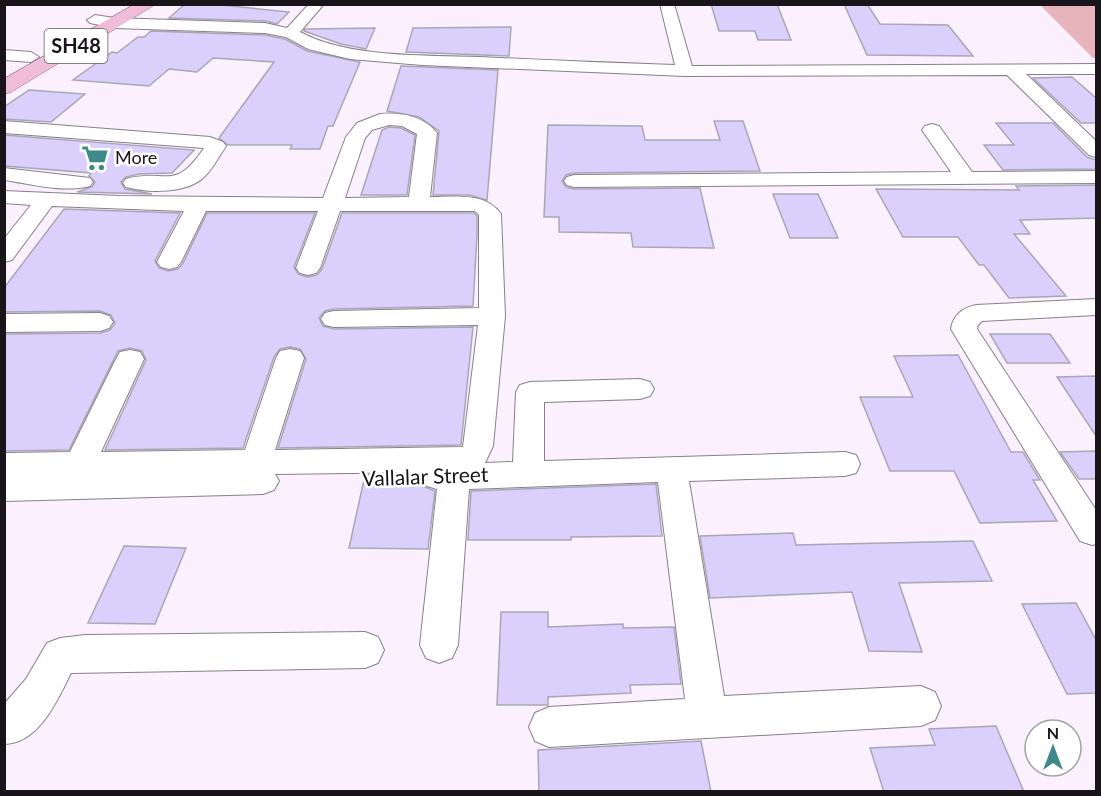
<svg xmlns="http://www.w3.org/2000/svg" width="1101" height="796" font-family="Lato,sans-serif">
<style>
.green{fill:#e7b4bb}
.building{fill:#dad0fb;stroke:#a9a6b5;stroke-width:1.5}
.lines{fill:none;stroke-linecap:round;stroke-linejoin:round}
.street-casing{stroke:#897e8b;stroke-width:2}
.primary-casing{stroke:#9d6486;stroke-width:1}
.street{fill:#fff;fill-rule:evenodd}
.primary{fill:#efbcda;fill-rule:evenodd}
.labels{text-anchor:middle;stroke-width:5;stroke-linejoin:round;paint-order:stroke}
.far-poi-label{font-size:18px;fill:#181419;stroke:#fff;text-anchor:start}
.shield{fill:#fff;stroke:#5d5a5e;stroke-width:1.5}
.shield-label{font-size:20px;font-weight:bold;fill:#181419}
.street-label{font-size:21px;fill:#181419;stroke:#fff}
</style>
<rect width="100%" height="100%" fill="#fbf0fe"/>
<path class="green" d="M1040,5H1096V58H1093Z"/>
<path class="building" d="M185,4H211L289,12L277,24L265,21L169,18Z
M711,4H777L791,40H758L755,31H719Z
M844,4H867L880,24L948,25L973,56L867,55Z
M511,27L509,56L406,52L413,28Z
M375,28L366,49L341,44L304,31L305,29Z
M151,31L265,35L285,39L307,51L360,62L333,126H328L320,149H290L292,145H228L219,138L274,62L213,58L197,72L169,69L149,86L73,80L112,52L117,53L138,37H144Z
M401,66L498,70L487,200L469,195H433L439,131L419,117L387,111Z
M1072,77L1096,98V123H1081L1033,78Z
M29,90L85,94L51,122L4,119V107Z
M714,121H743L760,171L574,173L566,175L562,181L566,187L574,189L700,188L714,248L633,247L631,233L559,232V217H544L548,125L642,126L645,140H720Z
M996,123H1053L1087,157L1096,160V169L1003,170L984,145H1014Z
M389,127L401,128L415,135L407,195H361L382,130Z
M4,135L194,150L172,173L139,174L126,177L121,182L125,189L152,194L77,192L92,187L95,182L89,176L91,173L4,166Z
M1096,185V218L1020,220L1030,234H1014L1066,296L1009,298L984,265H979L958,237H903L876,189L1019,190L1016,186Z
M773,194H818L838,238H790Z
M64,209L180,213L155,261L159,268L168,271L178,269L183,263L207,213H315L294,267L298,274L307,277L317,275L322,269L342,213H474L477,216V235L473,306L334,309L325,311L319,318L323,326L334,329L473,327L461,445L278,448L306,359L300,349L290,347L280,349L274,357L243,448L105,450L146,360L142,351L130,348L118,351L69,450L4,451V334L100,333L110,330L115,323L111,315L100,311L4,312V288Z
M990,334H1050L1070,363H1007Z
M958,355L1011,452H1023L1040,480H1033L1057,521L980,523L954,471H890L860,397H913L894,356Z
M1096,376V436L1057,377Z
M1096,451V479H1079L1060,452Z
M421,474L420,478L425,487L435,491L428,549L349,548L365,475Z
M656,484L662,536L571,537V540H468L471,491Z
M793,533L796,545L973,541L992,581L899,583L922,652L869,651L852,592L710,598L700,536Z
M124,546L186,548L155,624L88,623Z
M1076,603L1096,640V693L1067,694L1022,604Z
M501,612H548V627L623,624V628L674,627L681,684L630,685L631,693L548,697V705H497Z
M996,726L1024,792H884L870,748L935,745L929,729Z
M701,741L711,792H539L538,750Z"/>
<g class="lines">
<defs>
<path id="street" d="M309,4H324L300,32C348,58 425,55 479,57C544,60 610,63 675,65L660,4H674L692,66L1096,64V74H1026L1096,141V157L1089,155L1007,75L685,76L422,65L350,59L308,49L286,37L265,33L114,28L90,23L87,20L95,15L114,18L265,23L287,28Z
M4,50L31,52L39,57L31,62L4,60Z
M380,114C400,112 424,116 437,133L430,197C455,197 486,192 501,214L505,316L493,446L485,463L513,462L516,392L520,385L530,382L640,379L650,382L654,389L650,396L640,399L544,402V461L845,452L856,455L860,464L856,473L845,476L689,481L724,696L921,686L935,692L941,706L935,720L921,726L549,747L535,741L529,727L535,713L549,707L685,699L658,482L469,489L458,645L452,658L439,663L426,658L420,645L437,489L427,486L422,477L425,472L275,474L279,481L274,490L263,494L4,501V453L70,452L116,359L120,352L130,350L140,352L144,359L101,452L245,450L276,358L280,351L290,349L300,351L304,358L275,450L463,447L478,325L334,327L325,325L321,319L325,313L334,311L479,308V215L475,211H340L320,268L316,273L308,275L300,273L296,268L318,211H206L181,262L177,267L169,269L161,267L157,262L184,211L52,206L12,260L4,262V239L31,205L4,203V191L119,196L323,198L346,137L357,123ZM389,125L402,126L417,134L409,197L345,198L365,138L372,130Z
M4,121L210,137L223,142L226,146C219,156 213,169 204,177C187,194 147,193 126,187L123,183L126,179C166,168 174,193 204,148L4,133Z
M932,124L939,126L972,172L1096,171V183L574,187L567,185L564,181L567,177L574,175L951,172L922,130L925,126Z
M4,168L90,178L93,182L90,186C63,193 32,184 4,180Z
M1096,299V315L982,321L978,325L977,329L1096,510V544L1092,545L1080,541L951,329C953,315 962,308 976,305Z
M100,313L109,316L113,322L109,328L100,331L4,332V314Z
M365,632L378,637L384,650L378,663L365,668L71,673C58,699 39,744 4,744V704L26,679L47,643L60,638L85,635Z"/>
<path id="primary" d="M135,4H156L11,92L4,94V79Z"/>
</defs>
<use href="#street" class="street-casing"/>
<use href="#primary" class="primary-casing"/>
<use href="#street" class="street"/>
<use href="#primary" class="primary"/>
</g>
<defs>
<symbol id="supermarket-bare" viewBox="-9 -9 18 18"><path d="M-6-5.5h2.5l.6 2H6L4.5 2H-2.5L-4.4-4H-6ZM-1.5 3.2a1.3 1.3 0 1 0 .1 0ZM3 3.2a1.3 1.3 0 1 0 .1 0Z" fill="#3f888b" stroke="#fff" stroke-width="2.5" paint-order="stroke"/></symbol>
</defs>
<g fill-rule="evenodd">
<use href="#supermarket-bare" x="76" y="139" width="38" height="38"/>
</g>
<g class="labels">
<g class="far-poi-label">
<text x="115" y="164">More</text>
</g>
<rect class="shield" x="44.5" y="29" width="63" height="34" rx="4.5"/>
<g class="shield-label">
<text x="76" y="53">SH48</text>
</g>
<g class="street-label">
<text transform="translate(425 477) rotate(-2)" y="7">Vallalar Street</text>
</g>
</g>
<rect width="1101" height="796" fill="none" stroke="#181419" stroke-width="12"/>
<g transform="translate(1053 748)"><circle r="28" fill="#ffffff" stroke="#a3a1a3" stroke-width="1.5"/>
<path d="M0-4.5L10 22L0 15L-10 22Z" fill="#3f888b"/>
<text y="-9" font-size="16" font-weight="bold" text-anchor="middle" fill="#181419">N</text>
</g>
</svg>
